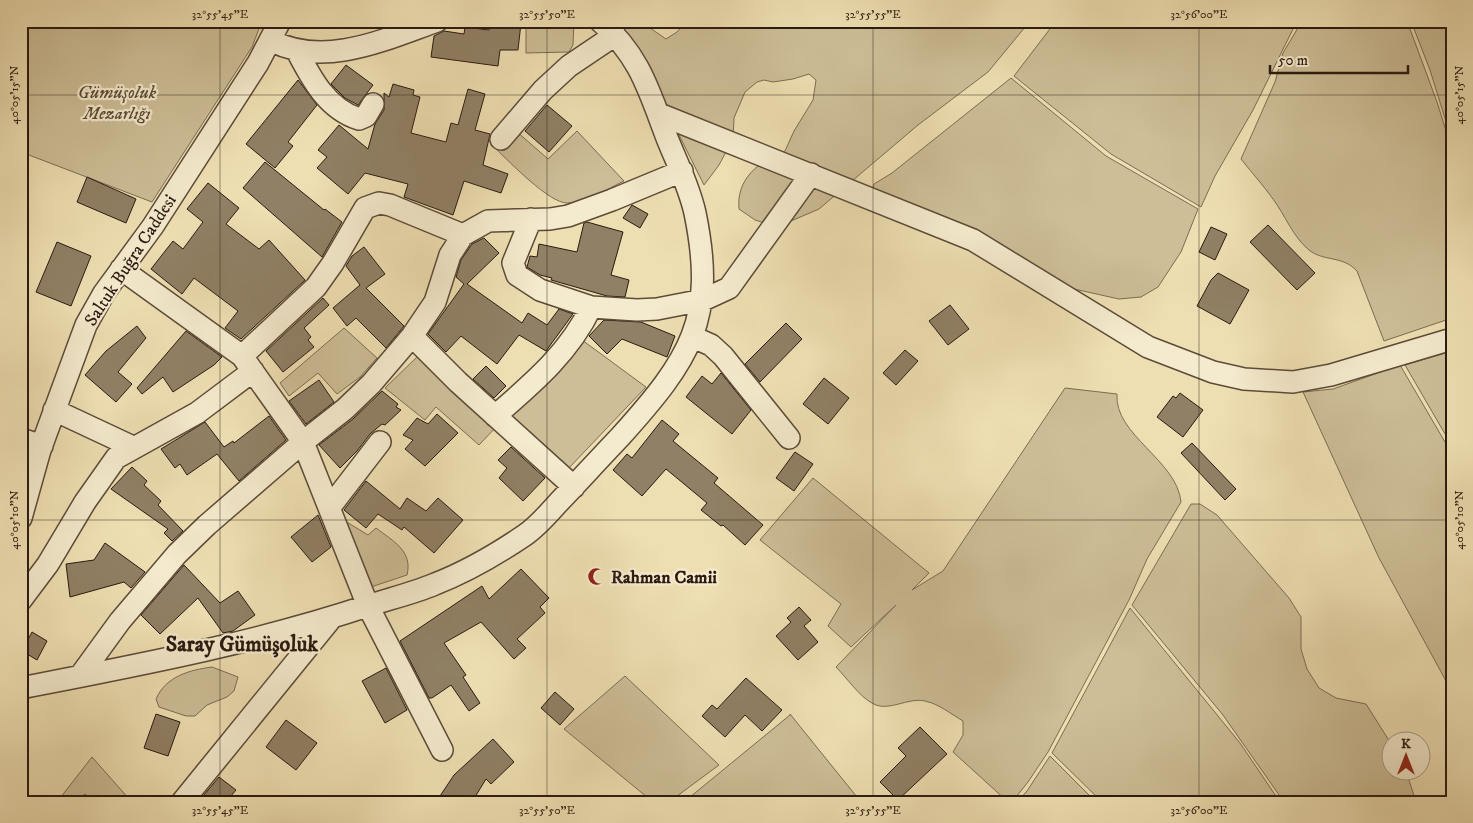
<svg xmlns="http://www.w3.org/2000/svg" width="1473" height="823" font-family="'IM FELL DW Pica',serif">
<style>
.green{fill:#cdbe97;stroke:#7c6c54}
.building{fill:#908065;stroke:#2b1a11}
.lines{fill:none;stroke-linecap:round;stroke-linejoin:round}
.minor-casing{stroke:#5c4b39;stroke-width:24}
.minor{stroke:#f4eacd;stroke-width:21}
.ticks{fill:none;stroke:#2b1a11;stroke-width:1;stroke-opacity:0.45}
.labels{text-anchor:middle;stroke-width:4.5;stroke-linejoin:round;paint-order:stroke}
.park-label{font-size:18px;font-style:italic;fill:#5c4b39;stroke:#f4eacd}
.street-label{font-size:18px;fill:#2b1a11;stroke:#f4eacd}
.poi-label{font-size:18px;font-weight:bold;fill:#2b1a11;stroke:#f4eacd;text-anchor:start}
.district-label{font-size:22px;font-weight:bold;fill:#2b1a11;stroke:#f4eacd}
.neatline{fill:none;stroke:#2b1a11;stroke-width:2}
.ticks-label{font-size:12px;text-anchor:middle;fill:#2b1a11}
</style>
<rect width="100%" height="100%" fill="#eedfb2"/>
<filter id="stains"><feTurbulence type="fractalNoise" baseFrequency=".004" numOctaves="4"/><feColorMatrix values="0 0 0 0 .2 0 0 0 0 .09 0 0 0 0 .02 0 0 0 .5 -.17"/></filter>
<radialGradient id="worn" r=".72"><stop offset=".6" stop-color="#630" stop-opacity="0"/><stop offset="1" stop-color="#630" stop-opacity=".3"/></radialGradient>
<path class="green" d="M21,21H262L252,47L152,202L21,152Z
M526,21H574L573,45L569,52L526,53Z
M611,21H640L666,39L677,32L687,21H1030L988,72L918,125L819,209L777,227L755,220L739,209C736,179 759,161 785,151L794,131L813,100L816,80L809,74L793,79L773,82L764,80L757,82L745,92L734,118L733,139L719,165L704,185L672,121Z
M1056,21H1297L1253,110L1215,176L1201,207L1111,154L1014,76Z
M1302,21H1407L1437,102L1452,150V318L1384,341L1357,271C1342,255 1324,262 1309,250C1293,237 1285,215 1273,199C1263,185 1252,173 1241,159L1275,82L1283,53Z
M1411,21H1452V141L1430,70Z
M1011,78L1106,156L1198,209L1181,252L1158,287L1141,297L1119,299L1074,289L872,192L874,184L892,173Z
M516,131L548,159L577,131L624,181C607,189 586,203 567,203C549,203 510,162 497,150Z
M344,328L377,358L360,377L337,394L318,373L289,396L280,383Z
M582,340L646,387L568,469L509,416Z
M1452,351V446L1405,365Z
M418,356L497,426L479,445L436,407L425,420L385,388Z
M1400,365L1452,454V692L1379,558L1303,392L1333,389Z
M1065,388L1117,394C1114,435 1177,460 1181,502L1147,559L1129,600L1048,752L1028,782L1012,802H1008L953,752L963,735V721C951,714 939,704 925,701C907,697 888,713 872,703C860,697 846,677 836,667L896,605L851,647L828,626L841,604L760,540L813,478L929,573L912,590L943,571Z
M1191,504H1200L1217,515L1289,598L1301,617V649L1307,669L1319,688L1336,698L1366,704L1390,742V770L1406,771L1416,802H1284L1223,715L1132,605Z
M345,521L368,535L376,528C393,541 413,551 407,575L371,587Z
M1130,608L1240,743L1280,802H1102L1052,753Z
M212,667L238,677L234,691L227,697L207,705L195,716H186L159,707L156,699C166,676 190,670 212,667Z
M625,676L719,765L669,802H653L564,729Z
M790,714L861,802H684L790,715Z
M1050,756L1096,802H1017L1027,791Z
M92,757L130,800L129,802H95L85,794L81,797L80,802H57Z"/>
<path class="building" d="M491,21L521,23L518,50H500L498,66L431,57L434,36L444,31L464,34L465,27L489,30Z
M346,65L373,85L358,105L345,98L331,84Z
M298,80L317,105L288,142L293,146L275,168L246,144Z
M393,84L414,90L413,95L420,97L411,133L446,142L451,123L458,125L468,89L485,94L475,130L490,134L483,165L508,174L501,193L464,181L453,215L404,197L408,184L365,173L348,194L317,168L327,157L318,150L339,125L368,149L375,124L384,110V93L389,97Z
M547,105L572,126L549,152L525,131Z
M265,162L324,210L325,209L342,222L322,257L243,188Z
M87,177L136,199L126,223L77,202Z
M208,183L239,208L226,224L259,249L269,240L305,280L241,339L225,328L238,311L194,278L182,294L151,269L173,241L183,249L203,222L187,209Z
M632,205L648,214L640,228L623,218Z
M587,222L623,232L611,275L629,280L625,297L607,296L551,280L552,278L540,275L527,267L530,256L537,257L539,244L577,252L584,223Z
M1268,225L1315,273L1297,290L1250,242Z
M1211,227L1227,234L1215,260L1199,252Z
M484,238L499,253L467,284L522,323L528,313L547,325L559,309L573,314L546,351L519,335L497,364L461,336L446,352L428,334L464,284L456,277L461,260L472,244Z
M57,242L91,256L71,306L36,292Z
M364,247L385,274L366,288L404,326L386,348L356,318L347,326L333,308L360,285L346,266L352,256Z
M1218,273L1249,290L1230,324L1197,306L1211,280Z
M323,298L329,305L304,328L311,337L308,340L314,347L283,372L266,351Z
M950,305L969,329L948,345L929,321Z
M604,320L641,322L675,336L667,357L622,339L607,354L589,336Z
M786,323L802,339L760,382L745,364Z
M137,326L146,338L118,372L132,384L116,402L85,375L106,351Z
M186,331L222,357L214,365L173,392L163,377L142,394L137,388Z
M905,350L918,361L896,385L883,373Z
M486,366L506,386L494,398L473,379Z
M721,373L751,410L732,434L686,397L702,376L712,384Z
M824,378L849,398L828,424L803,404Z
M319,380L334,402L306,424L289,401Z
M382,391L398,404L396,407L401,410L385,425L382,424L370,434L357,451L340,468L319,445L353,419Z
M1180,393L1203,410L1183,437L1157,417L1173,396L1176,398Z
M437,414L458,433L425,466L405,449L413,440L403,435L417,418L428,424Z
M269,416L286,440L239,481L217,454L187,475L180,464L175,468L161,449L205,422L224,447L233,441L234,443Z
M662,420L679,434L673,441L718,478L714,483L763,525L745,545L723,525L721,526L701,510L707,503L666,469L642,496L613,470L627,454L632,458Z
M1192,443L1236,489L1225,500L1181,453Z
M511,447L545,478L523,501L499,478L507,468L498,460Z
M795,452L813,464L794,491L776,478Z
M132,467L147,481L144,485L161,501L158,505L183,531L172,541L164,533L168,529L111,489Z
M366,481L400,509L407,498L426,511L438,498L463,520L434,553L404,527L402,530L378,514L366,528L344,510Z
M318,515L331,547L312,562L291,537Z
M105,543L145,572L131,588L124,582L70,597L66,564L94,560Z
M184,565L220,603L238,591L255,615L233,631L223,633L198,598L160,634L141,615Z
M521,569L549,598L540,607L545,613L517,639L526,648L514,659L481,622L444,643L466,675L463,677L480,703L469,711L451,685L432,698H429L400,641L482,586L489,599Z
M799,607L811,620L804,626L818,642L798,660L776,636L791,622L787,618Z
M32,632L47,641L37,660L22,651Z
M386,668L407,710L385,723L362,681Z
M746,678L782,710L762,731L745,715L725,737L702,716L712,705L717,709Z
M555,692L574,709L560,725L541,708Z
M156,714L180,722L168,756L144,748Z
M286,720L317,743L296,770L266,747Z
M920,727L947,754L898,800L880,782L906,756L898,748Z
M493,739L514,762L491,784L486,779L472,802H436L454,775Z
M219,777L236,790L226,802H198Z"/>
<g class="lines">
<defs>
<path id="minor" d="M272,41C325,68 386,39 437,21
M297,51C311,78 327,109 359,119L366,116L373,104
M659,114L973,240L1148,347L1213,372L1244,379L1293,382L1331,375L1452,339
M501,139L543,90L569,66L615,35
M531,219L513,263L517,275L540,290L591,307L637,310L657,309L703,300L729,288L811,174
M121,269L242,356L303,442L368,606L442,750
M412,336L458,382L574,487
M693,337L711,345L723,356L789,438
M242,356L316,287L333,263L365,208L379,203L390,205L463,235
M54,410L133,447
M495,416C532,384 570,352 591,307
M21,439L42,446
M330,507L380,442
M21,518L40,450L86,325L104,293L153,226L258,63L280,21
M21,600L48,564L85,502L116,458L197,413L253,371
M80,676L120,621L177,554L207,525L303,442L345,409L371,384L412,336L435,302L450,255L463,235L488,221L550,219L568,216L612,200L682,171
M21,688C139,665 256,643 370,605C392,598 414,593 435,584C466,572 497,554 525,535C537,527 548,514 558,503C579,481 599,459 620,437C690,359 717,320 695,213C689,186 677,163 667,138C649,91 640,56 600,21
M182,802L330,620"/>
</defs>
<use href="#minor" class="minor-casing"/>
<use href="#minor" class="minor"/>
</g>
<path class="ticks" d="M220,21V802M547,21V802M873,21V802M1199,21V802M21,95H1452M21,520H1452"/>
<defs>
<symbol id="mosque-bare" viewBox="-9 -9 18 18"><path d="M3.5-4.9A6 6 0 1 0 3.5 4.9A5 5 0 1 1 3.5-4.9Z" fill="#8f2418" stroke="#f4eacd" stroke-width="2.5" paint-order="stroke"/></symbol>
</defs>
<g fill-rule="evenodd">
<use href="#mosque-bare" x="584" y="564" width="25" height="25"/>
</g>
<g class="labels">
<g class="park-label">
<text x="117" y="98">Gümüşoluk<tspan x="117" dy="21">Mezarlığı</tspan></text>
</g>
<g class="street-label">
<text transform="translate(130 260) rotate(-57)" y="6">Saltuk Buğra Caddesi</text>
</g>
<g class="poi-label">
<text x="611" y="583">Rahman Camii</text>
</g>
<g class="district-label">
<text x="242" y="651">Saray Gümüşoluk</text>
</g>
</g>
<rect width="1473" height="823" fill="none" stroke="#eedfb2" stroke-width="55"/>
<g transform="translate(1406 756)"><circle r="24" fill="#f4eacd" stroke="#a49782"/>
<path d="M0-4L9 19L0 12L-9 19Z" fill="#8f2418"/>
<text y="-8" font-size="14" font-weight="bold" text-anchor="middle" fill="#2b1a11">K</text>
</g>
<path d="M1270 65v8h138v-8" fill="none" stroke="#2b1a11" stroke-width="2.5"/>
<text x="1278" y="65" font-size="15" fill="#2b1a11" stroke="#f4eacd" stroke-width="4" paint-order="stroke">50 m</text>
<rect x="28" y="28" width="1418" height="768" class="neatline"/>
<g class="ticks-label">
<text x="220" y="18">32°55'45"E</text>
<text x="547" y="18">32°55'50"E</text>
<text x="873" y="18">32°55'55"E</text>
<text x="1199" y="18">32°56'00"E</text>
<text transform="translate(14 95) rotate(-90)" y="4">40°05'15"N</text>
<text transform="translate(1459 95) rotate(-90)" y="4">40°05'15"N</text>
<text transform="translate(14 520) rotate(-90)" y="4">40°05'10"N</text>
<text transform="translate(1459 520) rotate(-90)" y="4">40°05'10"N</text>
<text x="220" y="814">32°55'45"E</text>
<text x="547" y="814">32°55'50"E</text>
<text x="873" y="814">32°55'55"E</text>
<text x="1199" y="814">32°56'00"E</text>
</g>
<rect width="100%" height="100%" filter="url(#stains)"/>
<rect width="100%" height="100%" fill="url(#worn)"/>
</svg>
